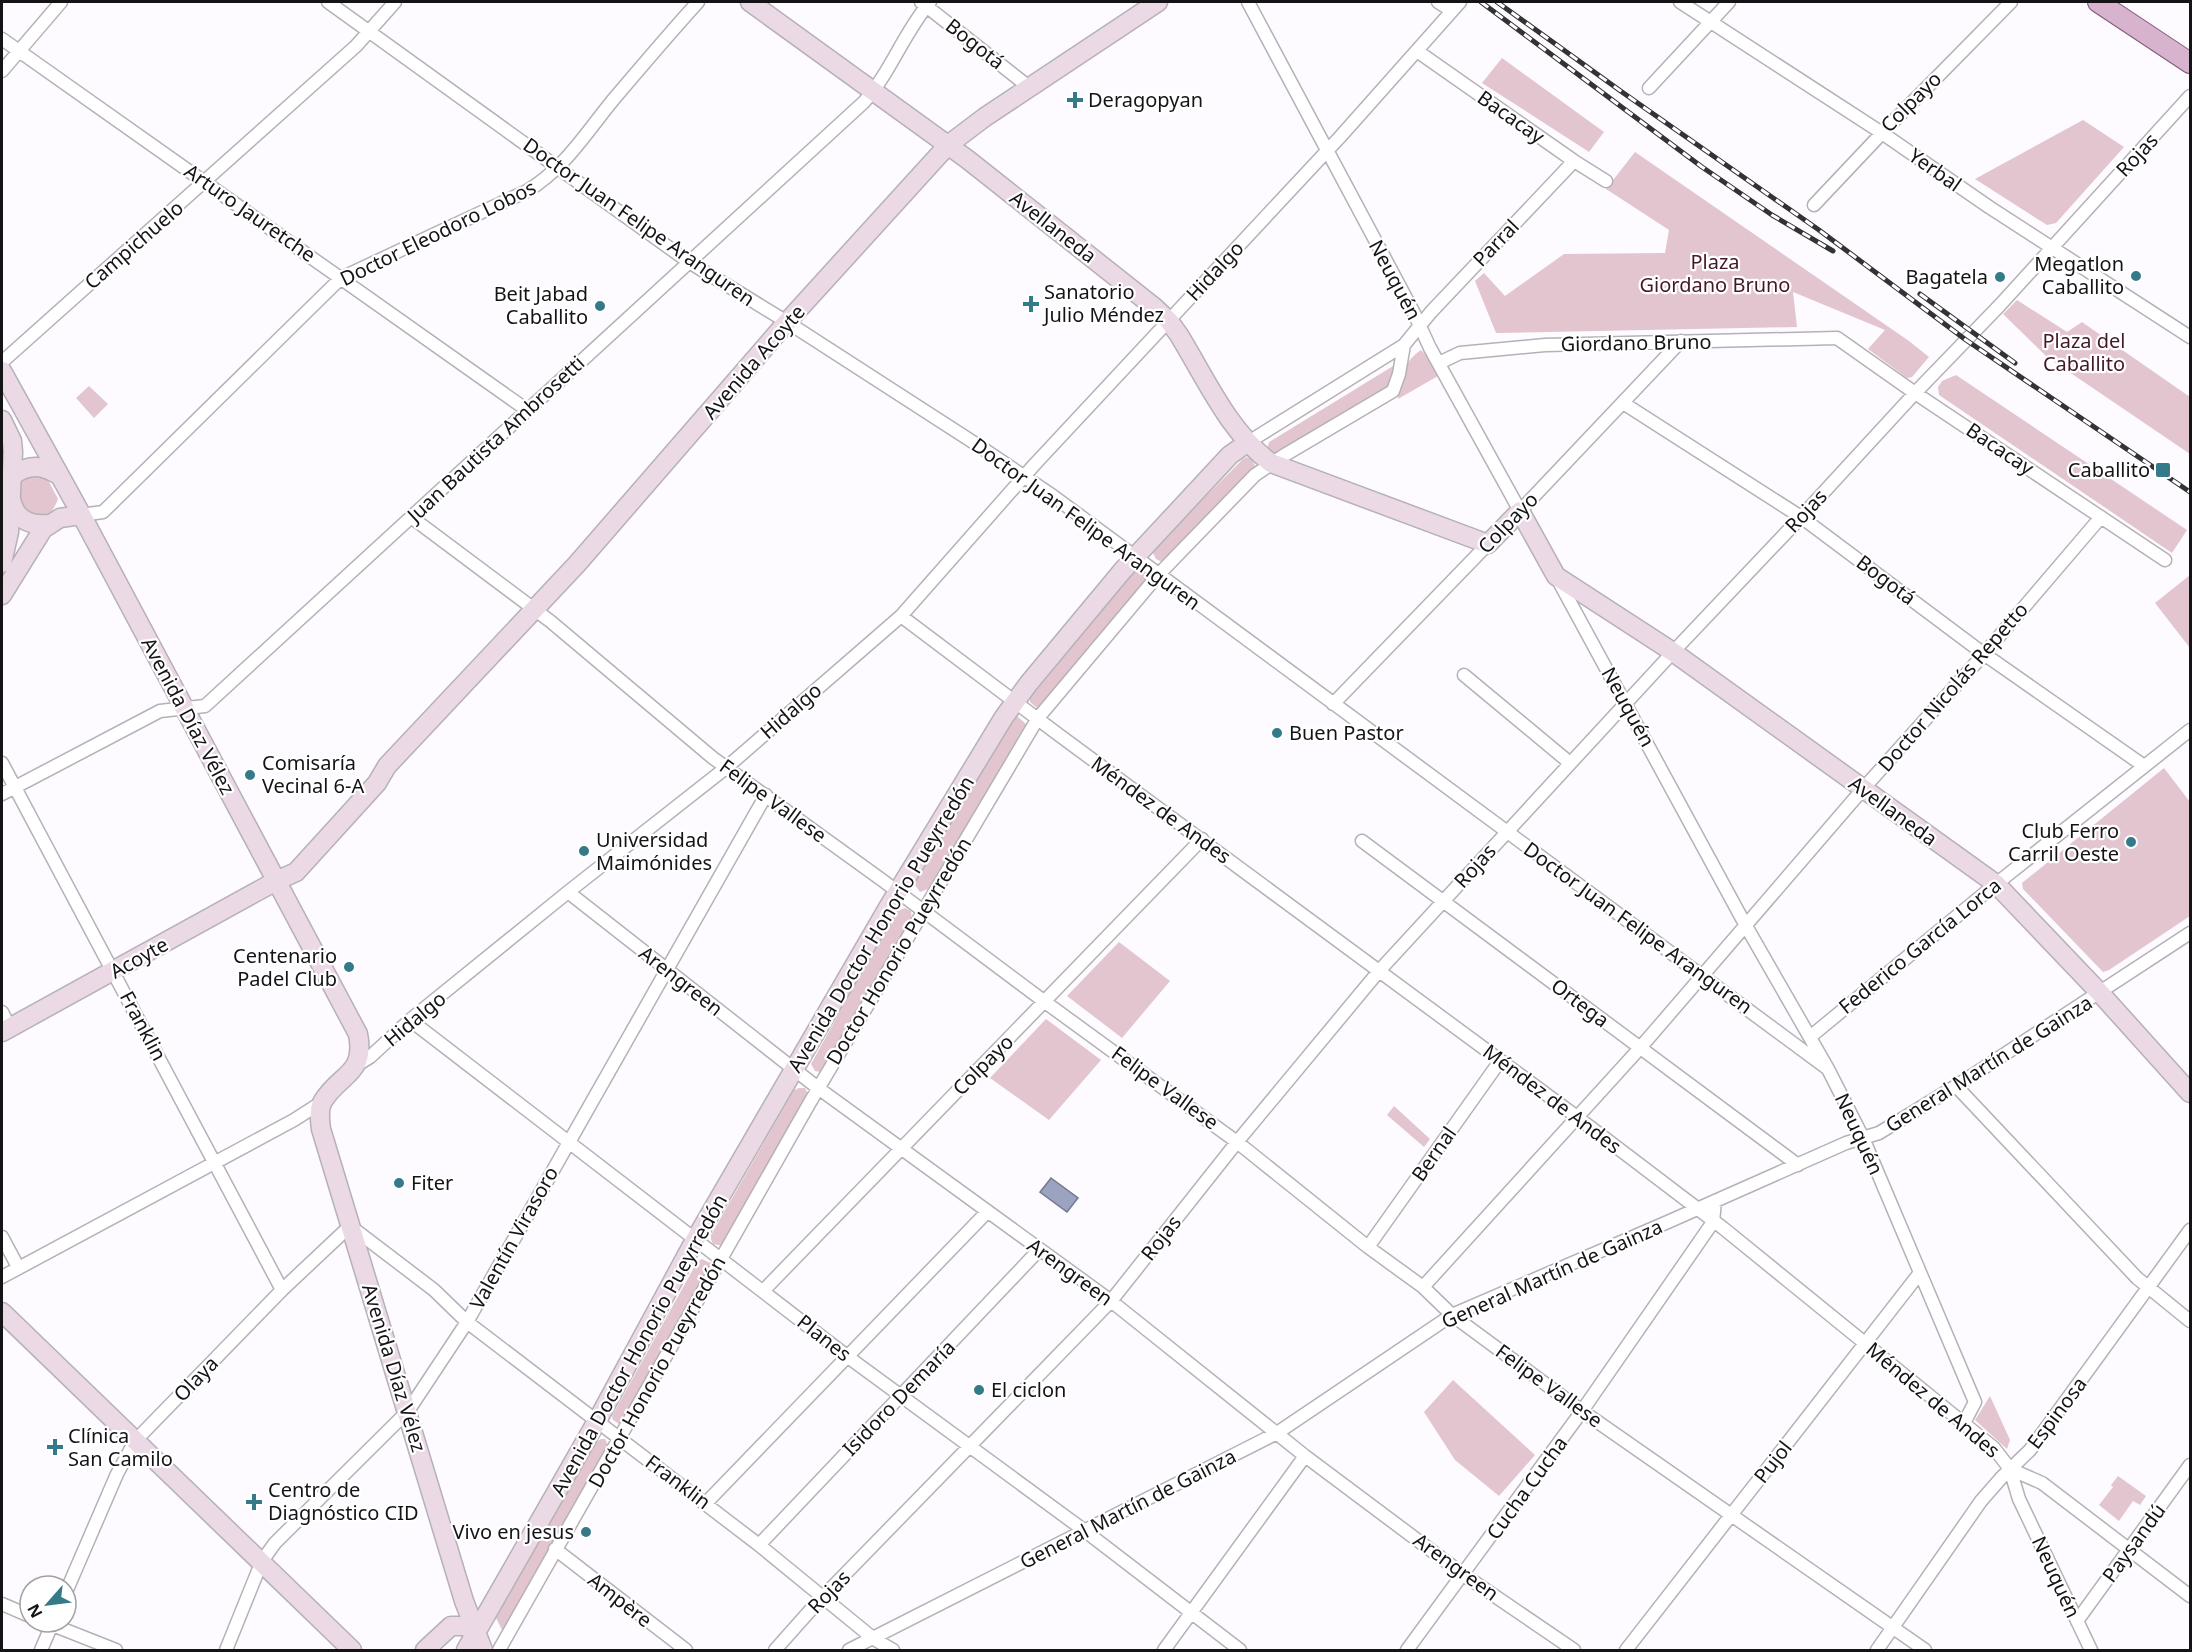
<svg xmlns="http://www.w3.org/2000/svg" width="2192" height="1652" font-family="'Noto Sans',sans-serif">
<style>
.green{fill:#e2c5ce}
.water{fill:#9ca3c0;stroke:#73788d;stroke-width:1.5}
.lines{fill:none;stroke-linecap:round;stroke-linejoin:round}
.street-casing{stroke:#b5b1b7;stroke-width:15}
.secondary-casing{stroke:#b5b1b7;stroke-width:21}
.primary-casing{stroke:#815a78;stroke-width:22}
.street{stroke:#fff;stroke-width:12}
.secondary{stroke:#ebd9e6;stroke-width:18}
.primary{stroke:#d7b3ce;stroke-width:20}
.rail-casing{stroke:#333234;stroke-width:5}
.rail{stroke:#fff;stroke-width:3;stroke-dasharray:9;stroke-linecap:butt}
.poi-dot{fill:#357a88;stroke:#fff;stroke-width:2}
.labels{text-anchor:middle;stroke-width:4.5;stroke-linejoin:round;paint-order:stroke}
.street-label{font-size:20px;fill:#141315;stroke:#fff}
.poi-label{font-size:20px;fill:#141315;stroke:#fff;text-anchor:start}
.park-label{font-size:20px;fill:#44172a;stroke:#fff}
</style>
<rect width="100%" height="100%" fill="#fdfbff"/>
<path class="green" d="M1502,58L1604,132L1589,152L1482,83Z
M2083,120L2124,147L2056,223L2047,225L1975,179Z
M1635,152L1909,341L1929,357L1912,377L1907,378L1868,349L1885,330L1793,292L1797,327L1496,333L1475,281L1484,273L1505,296L1564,254L1665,253L1669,230L1606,189Z
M2017,300L2067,332L2082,322L2190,397V454L2047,357L2003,314Z
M1421,350L1426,355L1438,376L1398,399C1402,379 1403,361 1421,350Z
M1398,363L1388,389L1273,456L1267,449L1269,442Z
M1956,375L2187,530L2172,553L1939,395L1938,387L1942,381Z
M89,386L108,404L94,418L76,398Z
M1247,457L1252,459L1255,466L1253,469L1167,561L1162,562L1156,559L1153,553L1154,548L1243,459Z
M32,475L47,478L58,499C52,514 48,518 31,517L18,501C18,487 19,481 32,475Z
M1138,568H1143C1147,573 1149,576 1147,582L1041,707L1037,708L1030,702V698L1135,570Z
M2190,575V648L2155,603Z
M1017,716L1027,725L928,889L920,892L915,885V881L1013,718Z
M2164,768L2190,802V916L2109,970L2103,972L2023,889L2022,883Z
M905,908L911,911L912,922L824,1070L820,1072L815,1071L811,1064L895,912Z
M1119,942L1170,981L1122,1038L1067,996Z
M1046,1019L1101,1060L1049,1120L990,1078Z
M799,1088H805L809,1097L723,1246L713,1244L711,1239V1235L794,1090Z
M1394,1106L1430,1139L1424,1147L1387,1115Z
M702,1259L710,1263L711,1268L624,1422L619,1424L613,1420L612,1416L697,1262Z
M1453,1380L1535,1455L1499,1496L1455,1460L1424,1412Z
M1990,1396L2010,1440L2007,1449L1975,1420Z
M601,1439H605L609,1447L504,1634L496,1618L596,1442Z
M2118,1476L2146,1496L2140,1505L2133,1501L2119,1521L2099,1505L2113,1487L2111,1485Z"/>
<path class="water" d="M1051,1178L1078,1198L1067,1212L1040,1192Z"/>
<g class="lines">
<defs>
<path id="street" d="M328,2L689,262L787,322L979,446L1053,496L1828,1069
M921,2L1029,87
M1248,2L1414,313L1430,348L1520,511L1681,341
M1438,2L1452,11
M1680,2L1882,133L1989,207L2190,337
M2,39L527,410
M1417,51L1574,161L1606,181
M2,71L61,2
M1649,88L1729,2
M1814,205L1882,133L2011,2
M2,362L356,46L395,2
M1439,363L1460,353L1545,345L1837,338L1915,393L2165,560
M1623,403L1801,517L1984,654L2144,766
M1247,443L1404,345L1431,312L1574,161
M81,515L103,512L341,278L527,191C564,169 586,133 613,100C641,67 669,34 698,2
M411,517L550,621L713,758L882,880L1045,1002L1237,1142L1368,1247L1423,1287L1452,1315L1582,1411L1925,1650
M1558,580L1746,926L1828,1069L1863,1138L1972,1395L1975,1402L1964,1423
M901,616L1059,735L1577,1117L1723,1228L1994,1448L2010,1469L2042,1483L2190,1596
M1464,675L1570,763
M1333,704L1488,544
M2,763L282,1290
M2,794L160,711L205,706L864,102C891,72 904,32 930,2
M1362,841L1798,1165
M568,892L818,1088L1111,1301L1305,1456L1464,1575L1574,1650
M2,1012L10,1028
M410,1020L848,1357L1085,1531L1240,1650
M1810,1037L1996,884L2190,730
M357,1065L370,1057L410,1020L568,892L727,767L901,616L1035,464L1340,137L1460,2
M1956,1086L2137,1278L2190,1321
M2,1237L18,1267
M1368,1247L1500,1061
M2,1277L294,1120L322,1102
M1423,1287L1640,1048L1863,789L1984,654L2101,517
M763,1291L1202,839
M2010,1469L2019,1499L2091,1650
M705,1504L987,1212
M759,1545L1039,1250
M555,1549L686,1650
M66,1592L117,1474L135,1441L282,1290L350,1226L434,1290L467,1322L759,1545L874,1639L893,1650
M2,1604L30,1616
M2077,1621L2190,1465
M45,1622L116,1650
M41,1650L53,1622
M226,1650L262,1561L275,1543L408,1411L467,1322L766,795
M499,1650L809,1104L1038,718L1159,574L1255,475L1283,456L1393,391L1399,374L1404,345
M775,1650L815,1605L1111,1301L1237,1142L1379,971L1673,652L1801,517L1915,393L2000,305L2190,96
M849,1650L1277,1433L1452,1315L1670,1221L1846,1143L1879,1133L1956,1086L2190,933
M1164,1650L1305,1456
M1407,1650L1582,1411L1713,1222L1715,1201
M1626,1650L1919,1274
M1877,1650L1981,1501L2002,1477L2030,1450L2190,1230"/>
<path id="secondary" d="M750,2L967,159L1154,307L1169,321L1179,335C1206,379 1229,432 1271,463L1488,544L1520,511L1556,576L1673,652L1996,884L2100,993L2190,1093
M2,371L75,503L358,1034C366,1075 340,1073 323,1101C318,1109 320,1120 321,1129L464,1601L483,1650
M2,420L12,441L13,452L9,532L2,563
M12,476C29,463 43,465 60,476
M11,499C15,519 29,526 49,524
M2,595L43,529L60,518L81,515
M2,1032L276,881L296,872L377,783L387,766L577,564L787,322L948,145L985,117L1158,2
M2,1312L352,1650
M425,1650L451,1626H465L476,1633
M466,1650L597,1421L695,1240L889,906L1004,717L1029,683L1123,570L1230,455L1247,443"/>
<path id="primary" d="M2098,2L2190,63"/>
</defs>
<use href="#street" class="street-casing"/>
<use href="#secondary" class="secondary-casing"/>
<use href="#primary" class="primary-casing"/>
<use href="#street" class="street"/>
<use href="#secondary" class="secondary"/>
<use href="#primary" class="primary"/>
<defs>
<path id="rail" d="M1481,2L1702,167L1772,215L1833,251
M1497,2L1622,92L1819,230L1966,340L2190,492
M1920,294L2015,363"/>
</defs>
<use href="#rail" class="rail-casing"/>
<use href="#rail" class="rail"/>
</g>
<g class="poi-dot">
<path d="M1072 91h6v6h6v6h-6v6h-6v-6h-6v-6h6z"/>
<circle cx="2136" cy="276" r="6"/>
<circle cx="2000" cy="277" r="6"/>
<path d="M1028 295h6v6h6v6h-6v6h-6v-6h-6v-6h6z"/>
<circle cx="600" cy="306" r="6"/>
<rect x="2155" y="462" width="16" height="16" rx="3"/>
<circle cx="1277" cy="733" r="6"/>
<circle cx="250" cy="775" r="6"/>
<circle cx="2131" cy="842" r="6"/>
<circle cx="584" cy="851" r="6"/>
<circle cx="349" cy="967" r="6"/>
<circle cx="399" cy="1183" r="6"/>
<circle cx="979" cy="1390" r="6"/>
<path d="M52 1438h6v6h6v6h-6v6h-6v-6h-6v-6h6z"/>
<path d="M251 1493h6v6h6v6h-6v6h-6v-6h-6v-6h6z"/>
<circle cx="586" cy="1532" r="6"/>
</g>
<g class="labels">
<g class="street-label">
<text transform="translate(975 44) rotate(38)" y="7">Bogotá</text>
<text transform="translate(1911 102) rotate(-45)" y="7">Colpayo</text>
<text transform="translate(1511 117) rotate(35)" y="7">Bacacay</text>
<text transform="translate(2137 155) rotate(-47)" y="7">Rojas</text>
<text transform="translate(1935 170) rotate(35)" y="7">Yerbal</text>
<text transform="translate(250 213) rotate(35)" y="7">Arturo Jauretche</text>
<text transform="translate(639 222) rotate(35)" y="7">Doctor Juan Felipe Aranguren</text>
<text transform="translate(1053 227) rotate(38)" y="7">Avellaneda</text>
<text transform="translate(438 233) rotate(-26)" y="7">Doctor Eleodoro Lobos</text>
<text transform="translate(1496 243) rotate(-46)" y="7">Parral</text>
<text transform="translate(134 245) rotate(-41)" y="7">Campichuelo</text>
<text transform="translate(1215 271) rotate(-47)" y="7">Hidalgo</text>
<text transform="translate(1395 280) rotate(62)" y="7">Neuquén</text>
<text transform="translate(1636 343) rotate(-1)" y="7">Giordano Bruno</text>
<text transform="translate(754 362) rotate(-49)" y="7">Avenida Acoyte</text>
<text transform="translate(496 439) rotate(-43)" y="7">Juan Bautista Ambrosetti</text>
<text transform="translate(2000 449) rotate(34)" y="7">Bacacay</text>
<text transform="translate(1806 511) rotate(-47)" y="7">Rojas</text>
<text transform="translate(1508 523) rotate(-46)" y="7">Colpayo</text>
<text transform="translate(1086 524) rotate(36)" y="7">Doctor Juan Felipe Aranguren</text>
<text transform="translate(1886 580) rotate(37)" y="7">Bogotá</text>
<text transform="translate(1953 687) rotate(-49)" y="7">Doctor Nicolás Repetto</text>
<text transform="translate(1628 707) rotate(61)" y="7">Neuquén</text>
<text transform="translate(791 711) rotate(-41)" y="7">Hidalgo</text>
<text transform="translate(188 716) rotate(62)" y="7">Avenida Díaz Vélez</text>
<text transform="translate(773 801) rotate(36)" y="7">Felipe Vallese</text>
<text transform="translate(1161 810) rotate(36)" y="7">Méndez de Andes</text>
<text transform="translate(1893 811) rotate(36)" y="7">Avellaneda</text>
<text transform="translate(1475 866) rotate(-48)" y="7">Rojas</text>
<text transform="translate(881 924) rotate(-59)" y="7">Avenida Doctor Honorio Pueyrredón</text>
<text transform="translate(1638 928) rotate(36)" y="7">Doctor Juan Felipe Aranguren</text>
<text transform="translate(1920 946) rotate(-39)" y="7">Federico García Lorca</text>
<text transform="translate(899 951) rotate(-59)" y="7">Doctor Honorio Pueyrredón</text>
<text transform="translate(139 958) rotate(-29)" y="7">Acoyte</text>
<text transform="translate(681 981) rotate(38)" y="7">Arengreen</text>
<text transform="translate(1580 1003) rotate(37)" y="7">Ortega</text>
<text transform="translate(415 1019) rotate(-40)" y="7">Hidalgo</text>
<text transform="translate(143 1026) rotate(62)" y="7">Franklin</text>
<text transform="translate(1989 1064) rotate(-32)" y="7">General Martín de Gainza</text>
<text transform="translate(983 1065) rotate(-45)" y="7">Colpayo</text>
<text transform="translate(1165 1088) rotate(36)" y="7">Felipe Vallese</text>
<text transform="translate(1552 1099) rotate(37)" y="7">Méndez de Andes</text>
<text transform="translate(1859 1134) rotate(65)" y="7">Neuquén</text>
<text transform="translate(1434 1154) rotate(-55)" y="7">Bernal</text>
<text transform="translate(514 1238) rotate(-61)" y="7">Valentín Virasoro</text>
<text transform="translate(1161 1238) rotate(-52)" y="7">Rojas</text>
<text transform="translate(1070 1272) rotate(36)" y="7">Arengreen</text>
<text transform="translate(1552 1274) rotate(-24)" y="7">General Martín de Gainza</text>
<text transform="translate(824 1338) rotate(38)" y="7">Planes</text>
<text transform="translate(639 1345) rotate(-61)" y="7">Avenida Doctor Honorio Pueyrredón</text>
<text transform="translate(394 1368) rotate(73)" y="7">Avenida Díaz Vélez</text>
<text transform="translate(657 1372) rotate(-61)" y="7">Doctor Honorio Pueyrredón</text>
<text transform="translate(196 1379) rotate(-46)" y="7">Olaya</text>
<text transform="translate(1549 1386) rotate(36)" y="7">Felipe Vallese</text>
<text transform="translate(899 1398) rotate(-46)" y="7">Isidoro Demaría</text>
<text transform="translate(1933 1400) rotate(40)" y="7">Méndez de Andes</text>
<text transform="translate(2057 1413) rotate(-53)" y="7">Espinosa</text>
<text transform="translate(1773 1462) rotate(-52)" y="7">Pujol</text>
<text transform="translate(678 1482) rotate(37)" y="7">Franklin</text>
<text transform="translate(1527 1488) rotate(-54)" y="7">Cucha Cucha</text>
<text transform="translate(1128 1509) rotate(-27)" y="7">General Martín de Gainza</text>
<text transform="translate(2134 1543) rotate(-54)" y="7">Paysandú</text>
<text transform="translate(1456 1567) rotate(36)" y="7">Arengreen</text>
<text transform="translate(2056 1577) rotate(65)" y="7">Neuquén</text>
<text transform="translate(829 1592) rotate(-46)" y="7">Rojas</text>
<text transform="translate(620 1600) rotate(38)" y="7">Ampère</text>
</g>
<g class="poi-label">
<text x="1088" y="107">Deragopyan</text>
<text x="2124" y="271" text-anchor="end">Megatlon<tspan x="2124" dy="23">Caballito</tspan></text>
<text x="1988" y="284" text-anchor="end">Bagatela</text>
<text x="1044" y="299">Sanatorio<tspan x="1044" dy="23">Julio Méndez</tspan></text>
<text x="588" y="301" text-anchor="end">Beit Jabad<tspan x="588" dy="23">Caballito</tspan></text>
<text x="2150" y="477" text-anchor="end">Caballito</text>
<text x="1289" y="740">Buen Pastor</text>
<text x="262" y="770">Comisaría<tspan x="262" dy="23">Vecinal 6-A</tspan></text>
<text x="2119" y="838" text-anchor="end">Club Ferro<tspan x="2119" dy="23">Carril Oeste</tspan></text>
<text x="596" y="847">Universidad<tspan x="596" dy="23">Maimónides</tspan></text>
<text x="337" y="963" text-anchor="end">Centenario<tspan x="337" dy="23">Padel Club</tspan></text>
<text x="411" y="1190">Fiter</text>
<text x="991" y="1397">El ciclon</text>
<text x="68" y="1443">Clínica<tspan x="68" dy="23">San Camilo</tspan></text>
<text x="268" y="1497">Centro de<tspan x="268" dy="23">Diagnóstico CID</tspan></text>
<text x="574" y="1539" text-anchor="end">Vivo en jesus</text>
</g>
<g class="park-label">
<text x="1715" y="269">Plaza<tspan x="1715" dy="23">Giordano Bruno</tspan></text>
<text x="2084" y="348">Plaza del<tspan x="2084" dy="23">Caballito</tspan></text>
</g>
</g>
<rect width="2192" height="1652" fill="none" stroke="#141315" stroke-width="6"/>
<g transform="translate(48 1604) rotate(242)"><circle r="28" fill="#ffffff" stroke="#a1a1a1" stroke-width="1.5"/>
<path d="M0-4.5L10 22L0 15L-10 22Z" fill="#357a88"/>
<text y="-9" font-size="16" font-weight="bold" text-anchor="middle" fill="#141315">N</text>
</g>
</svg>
